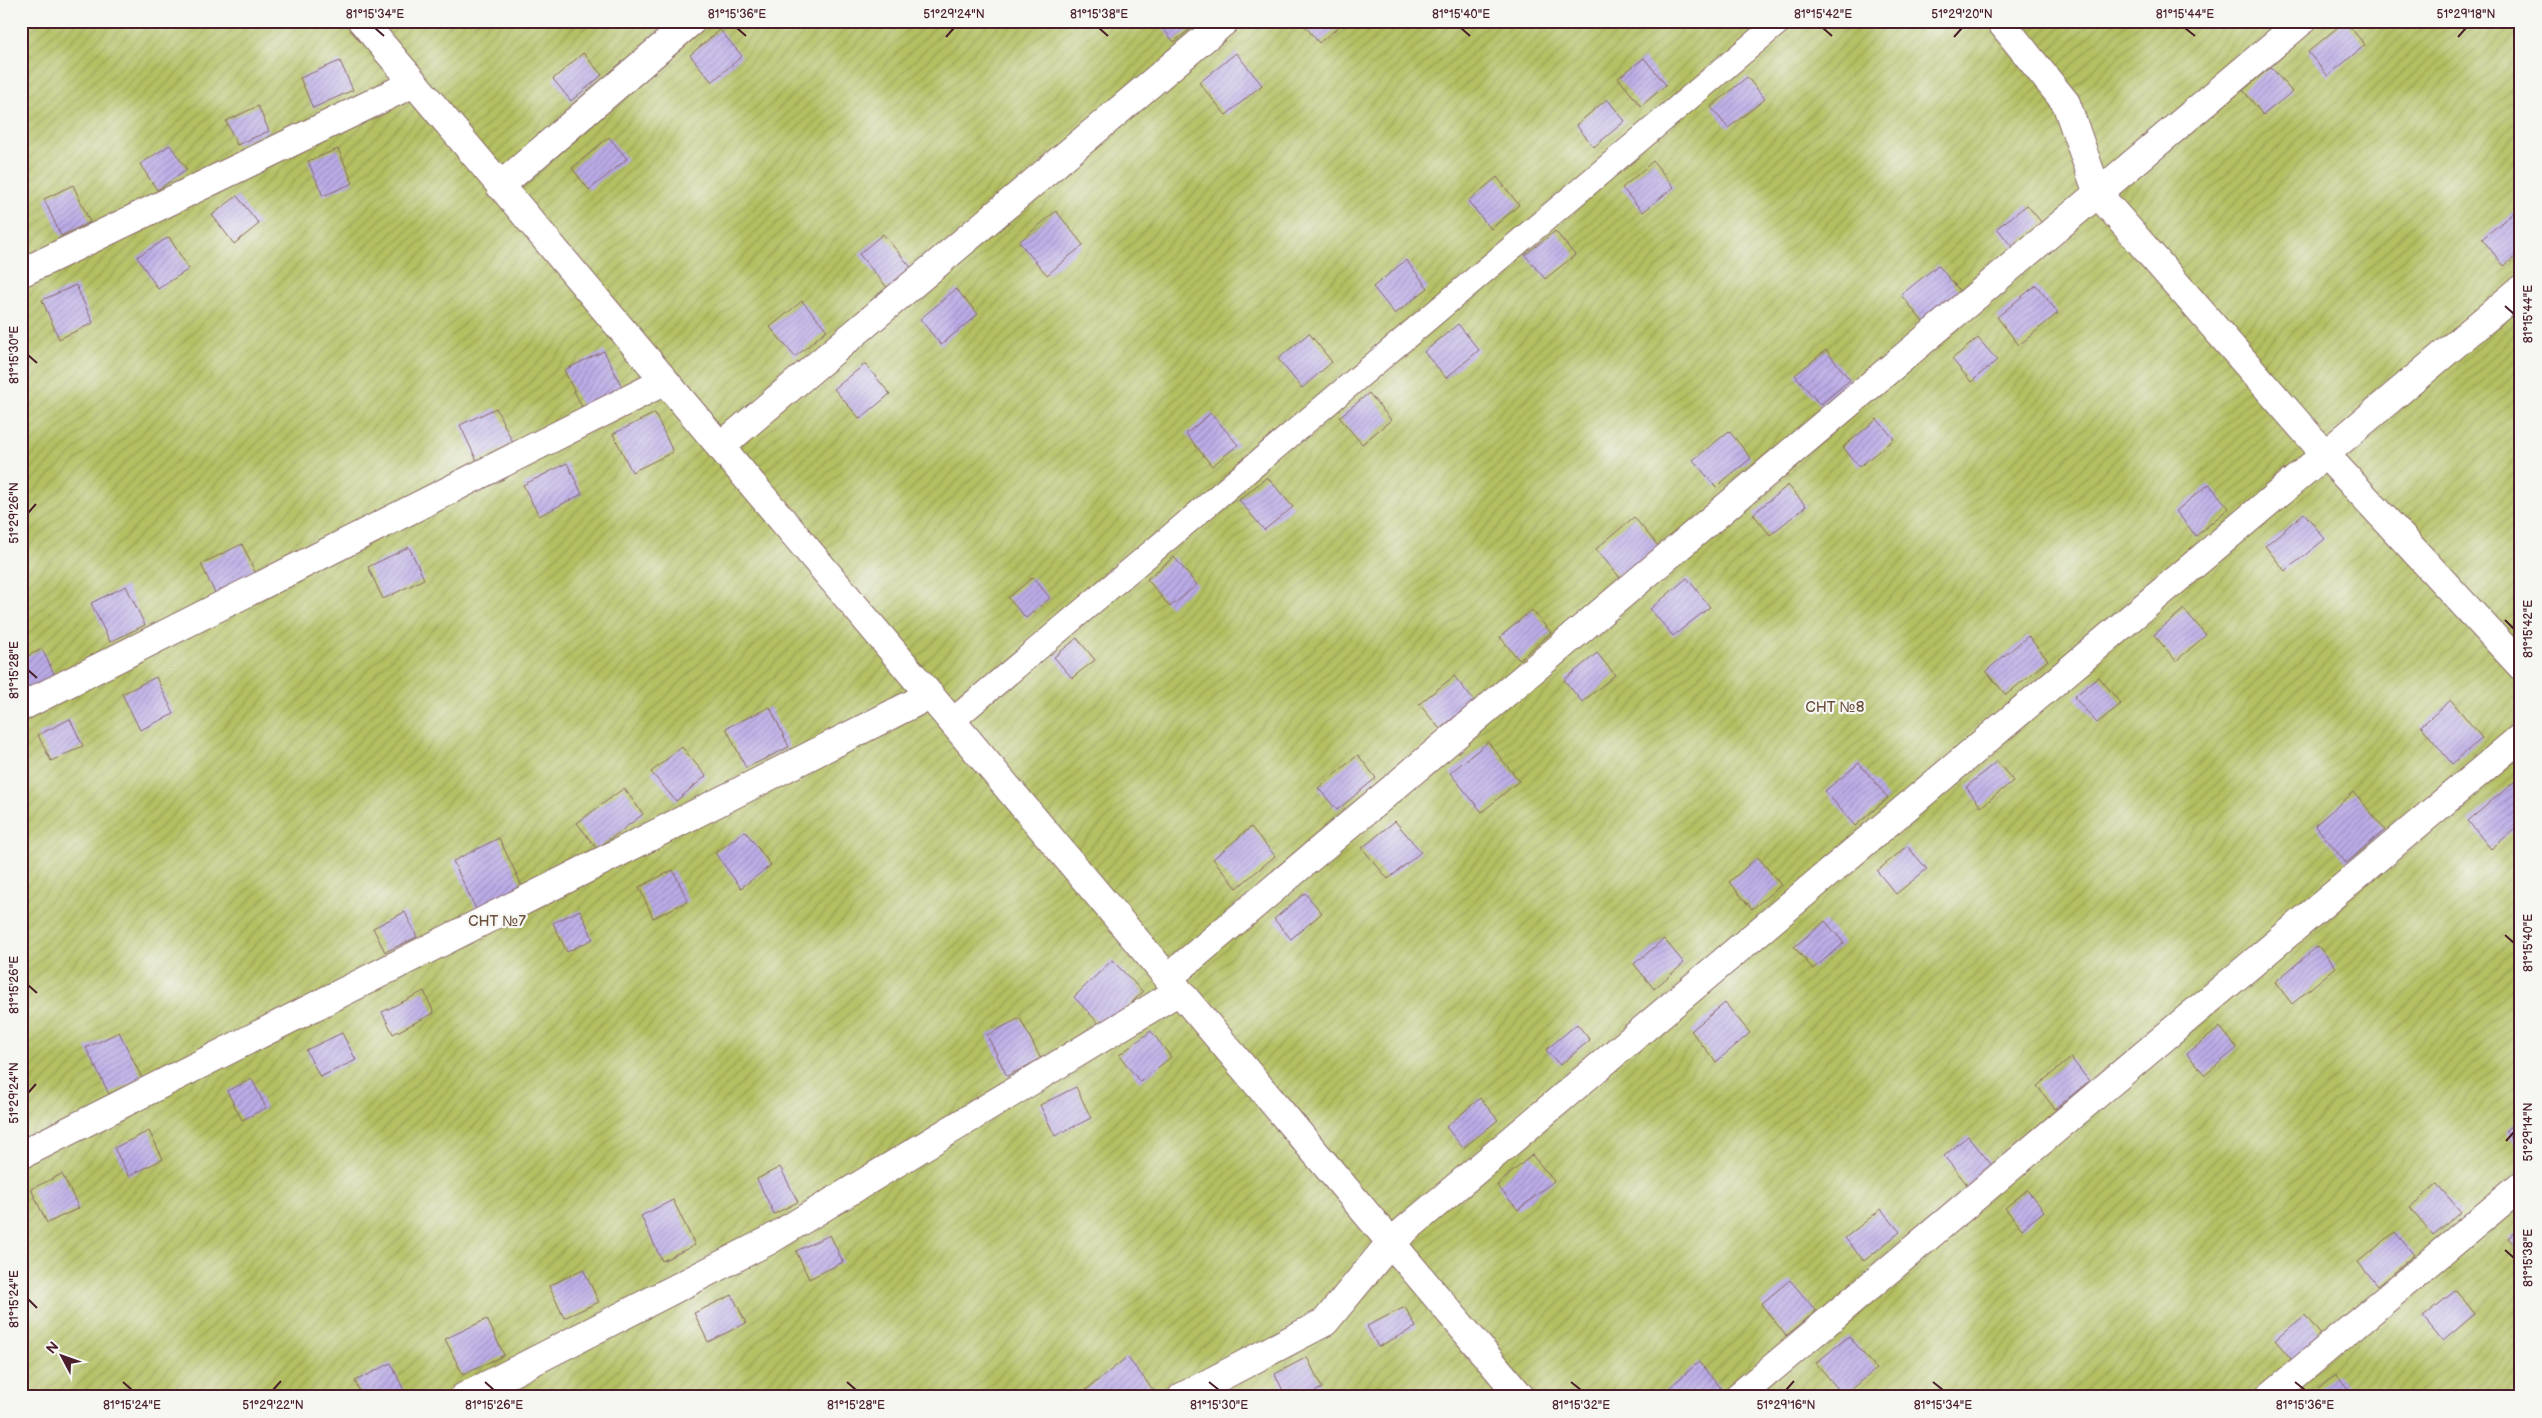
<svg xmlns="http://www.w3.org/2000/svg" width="2542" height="1418" font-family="'Balsamiq Sans',sans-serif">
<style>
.garden{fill:url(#garden-furrows);stroke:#7f7046}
.building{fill:url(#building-hatch)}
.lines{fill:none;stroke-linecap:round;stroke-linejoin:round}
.service-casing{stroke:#866566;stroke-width:26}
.minor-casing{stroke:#866566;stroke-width:30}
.service{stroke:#fff;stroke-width:24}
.minor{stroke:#fff;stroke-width:28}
.ticks{fill:none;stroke:#4a1f2b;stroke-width:2}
.labels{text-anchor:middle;stroke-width:4.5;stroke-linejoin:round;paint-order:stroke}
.park-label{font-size:15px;fill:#6a4f3c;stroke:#f6f6f2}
.neatline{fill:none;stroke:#4a1f2b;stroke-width:2}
.ticks-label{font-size:12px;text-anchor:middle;fill:#4a1f2b}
</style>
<defs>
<pattern id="garden-furrows" width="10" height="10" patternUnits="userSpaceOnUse" patternTransform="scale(1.25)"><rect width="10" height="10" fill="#b4c062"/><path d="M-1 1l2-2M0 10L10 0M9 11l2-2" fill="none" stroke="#949b51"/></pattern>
<pattern id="building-hatch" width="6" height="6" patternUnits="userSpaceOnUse" patternTransform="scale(1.25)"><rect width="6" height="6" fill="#bbace8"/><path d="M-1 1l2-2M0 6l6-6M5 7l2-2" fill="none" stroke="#9a8bbc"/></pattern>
</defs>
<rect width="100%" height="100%" fill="#f6f6f2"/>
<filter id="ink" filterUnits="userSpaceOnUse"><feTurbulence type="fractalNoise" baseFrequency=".02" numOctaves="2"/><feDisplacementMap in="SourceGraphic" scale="10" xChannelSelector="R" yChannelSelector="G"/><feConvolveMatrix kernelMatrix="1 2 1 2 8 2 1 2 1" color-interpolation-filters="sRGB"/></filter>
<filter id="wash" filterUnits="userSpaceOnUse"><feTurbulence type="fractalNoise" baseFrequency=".0096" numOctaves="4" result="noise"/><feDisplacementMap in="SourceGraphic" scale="20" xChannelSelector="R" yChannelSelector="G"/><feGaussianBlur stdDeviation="1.12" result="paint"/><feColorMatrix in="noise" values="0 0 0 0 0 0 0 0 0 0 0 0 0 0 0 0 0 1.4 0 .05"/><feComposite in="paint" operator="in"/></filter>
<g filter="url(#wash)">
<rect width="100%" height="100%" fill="#f5e6d3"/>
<path class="garden" d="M21,21H2521V1397H21Z"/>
<g id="blocks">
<path class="building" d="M1157,21H1200L1174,42Z
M1301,21H1346L1319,43Z
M2345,21L2365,45L2328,76L2308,52Z
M720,30L742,56L712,82L690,55Z
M583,53L602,75L571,101L553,79Z
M1236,53L1262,85L1226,115L1199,83Z
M1644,58L1666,85L1641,106L1618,78Z
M340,61L353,90L313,108L300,78Z
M2271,67L2292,92L2263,115L2243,90Z
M1747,77L1765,99L1728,128L1711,107Z
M1607,99L1625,121L1594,147L1576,125Z
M258,106L269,131L237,145L226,121Z
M609,137L627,159L589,190L572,168Z
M170,145L187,170L157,190L140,164Z
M338,149L353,183L323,196L308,161Z
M1653,161L1674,187L1643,212L1622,188Z
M1497,177L1519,205L1491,229L1468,201Z
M73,185L90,222L61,236L44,199Z
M237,196L259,224L234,244L212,215Z
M2027,205L2042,223L2013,248L1997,228Z
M1056,211L1083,245L1047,275L1019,242Z
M2515,211L2521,219V252L2504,266L2482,239Z
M1555,231L1575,255L1545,279L1525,255Z
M883,234L914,271L890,291L859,254Z
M169,237L189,269L158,289L137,257Z
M1406,260L1428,288L1395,314L1373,287Z
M1938,265L1960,291L1923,322L1901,295Z
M76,285L93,323L59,339L42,300Z
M2036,285L2058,313L2019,345L1997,317Z
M956,289L978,314L941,345L920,319Z
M802,301L827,330L795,357L770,327Z
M1458,324L1479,350L1446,378L1424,352Z
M1309,333L1332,362L1302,388L1278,359Z
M1978,338L1997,360L1971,382L1952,359Z
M1826,350L1850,380L1820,405L1795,375Z
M604,351L622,387L582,407L564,370Z
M865,364L890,394L860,419L834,389Z
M1369,393L1391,420L1362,444L1339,417Z
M496,408L513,443L477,461L460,425Z
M655,413L673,452L632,472L613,434Z
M1211,413L1238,445L1212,466L1186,434Z
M1877,419L1894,439L1859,467L1843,447Z
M1729,431L1751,458L1716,487L1693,460Z
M567,463L582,494L539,516L523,485Z
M1267,477L1293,507L1264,530L1239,500Z
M2209,484L2229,508L2196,536L2176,511Z
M1788,485L1806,506L1770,535L1753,514Z
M2304,513L2325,539L2285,571L2265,546Z
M1634,517L1659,547L1621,579L1596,549Z
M242,544L257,576L216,595L201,564Z
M409,547L424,579L383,599L368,567Z
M1174,557L1197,585L1170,607L1147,579Z
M1033,577L1050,598L1026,618L1008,598Z
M1687,578L1710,607L1673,636L1650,609Z
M126,586L145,625L110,642L91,603Z
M2184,609L2206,635L2176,661L2154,635Z
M1532,610L1551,633L1519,660L1500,637Z
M2028,636L2048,660L2006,695L1986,671Z
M1077,638L1095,660L1072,678L1054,657Z
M42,649L56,678L21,695V659Z
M1597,653L1615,675L1582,702L1564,680Z
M1454,676L1474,701L1440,729L1419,704Z
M156,677L174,714L140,730L122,694Z
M2099,677L2121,704L2097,723L2074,697Z
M2451,700L2482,738L2452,764L2421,726Z
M770,707L789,747L746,768L726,728Z
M70,719L83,746L51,761L38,735Z
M1488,742L1519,781L1482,812L1450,773Z
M682,747L706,776L676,801L651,772Z
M1358,755L1376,778L1337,810L1318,788Z
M1997,761L2013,781L1981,807L1966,787Z
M1859,763L1888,798L1855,826L1825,791Z
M2514,782L2521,790V824L2491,849L2468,821Z
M624,788L643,814L597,849L577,823Z
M2354,792L2385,830L2346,863L2315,825Z
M1395,821L1421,852L1388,879L1362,848Z
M1251,827L1275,856L1237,888L1213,859Z
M745,831L771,865L741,888L715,853Z
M499,838L522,886L476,909L453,861Z
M1907,846L1927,869L1896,894L1877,871Z
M1758,857L1781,885L1752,909L1729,882Z
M673,870L688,901L653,918L639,887Z
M1305,893L1322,913L1291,939L1274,919Z
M580,910L593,939L567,952L553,923Z
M405,912L417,937L385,952L373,928Z
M1825,921L1844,943L1813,969L1794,947Z
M1664,939L1684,963L1654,989L1634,964Z
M2318,946L2336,967L2292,1004L2275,982Z
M1112,960L1143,992L1104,1029L1074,997Z
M424,991L434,1013L393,1034L382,1012Z
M1725,1003L1750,1033L1716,1062L1691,1031Z
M1020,1018L1041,1059L1007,1076L987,1035Z
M1577,1024L1590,1040L1560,1065L1546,1050Z
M2220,1027L2237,1048L2205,1075L2187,1054Z
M1151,1031L1171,1057L1140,1082L1119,1055Z
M119,1032L142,1078L109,1094L86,1048Z
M342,1033L356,1060L320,1077L306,1050Z
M2071,1058L2089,1081L2055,1109L2037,1086Z
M252,1079L266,1108L242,1120L227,1091Z
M1076,1087L1091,1118L1055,1136L1040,1105Z
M1480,1098L1498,1120L1463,1148L1446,1127Z
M2521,1118V1150L2505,1131Z
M149,1131L163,1159L129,1176L114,1148Z
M1968,1136L1995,1169L1970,1188L1944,1156Z
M1532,1155L1554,1181L1518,1210L1497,1185Z
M780,1167L798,1202L774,1214L757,1179Z
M62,1174L79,1208L47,1223L31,1189Z
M2437,1184L2461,1212L2433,1235L2410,1207Z
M2027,1190L2044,1211L2022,1229L2005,1208Z
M673,1200L695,1245L662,1261L641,1216Z
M1881,1209L1900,1232L1864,1261L1845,1238Z
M2521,1228V1253L2508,1238Z
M2395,1232L2414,1255L2377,1286L2358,1262Z
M830,1235L843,1262L809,1279L796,1251Z
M583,1269L599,1302L564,1318L549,1286Z
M1790,1280L1816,1311L1786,1336L1761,1304Z
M2456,1290L2475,1314L2443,1341L2423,1317Z
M732,1295L746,1323L708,1342L694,1313Z
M1405,1307L1416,1327L1378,1347L1367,1326Z
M2305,1315L2325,1340L2296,1365L2275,1340Z
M487,1319L504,1355L463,1375L445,1339Z
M1849,1336L1876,1369L1844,1396L1816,1363Z
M1127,1357L1155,1392L1149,1397H1091L1086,1390Z
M1307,1357L1322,1388L1304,1397H1286L1275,1374Z
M1699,1362L1721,1389L1711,1397H1668L1664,1392Z
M391,1363L407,1397H362L355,1381Z
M2336,1374L2355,1397H2309Z"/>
</g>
</g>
<g filter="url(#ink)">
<use href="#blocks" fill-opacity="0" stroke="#866566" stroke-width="1"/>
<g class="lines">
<defs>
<path id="service" d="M952,721L1780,21"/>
<path id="minor" d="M362,21L1521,1397
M2000,21L2066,103L2098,194L2325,454L2521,666
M500,186L692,21
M21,273L414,83
M720,447L1225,21
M21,707L665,381
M1168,978L2302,21
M21,1155L930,695
M464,1397L768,1241L1179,991
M1182,1397L1325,1322L1391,1242L2521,289
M1738,1397L2521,737
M2269,1397L2521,1186"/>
</defs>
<use href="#service" class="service-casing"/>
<use href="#minor" class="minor-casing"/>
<use href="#service" class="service"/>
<use href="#minor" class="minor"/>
</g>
</g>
<path class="ticks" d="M375,28L384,36M737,28L746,36M1099,28L1108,36M1461,28L1470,36M1823,28L1832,36M2185,28L2195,36M946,37L954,28M1954,37L1962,28M2458,37L2466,28M2505,306L2514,314M28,355L37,363M28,513L36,504M2505,620L2514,629M28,670L37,678M2505,935L2514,943M28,985L37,993M28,1093L36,1084M2506,1141L2514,1132M2505,1250L2514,1258M28,1299L37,1308M123,1382L132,1390M485,1382L494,1390M847,1382L856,1390M1209,1382L1219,1390M1571,1382L1581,1390M1933,1382L1943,1390M2295,1382L2305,1390M273,1390L281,1381M1786,1390L1794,1381"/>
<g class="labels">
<g class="park-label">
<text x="1835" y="712">СНТ №8</text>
<text x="497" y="926">СНТ №7</text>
</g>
</g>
<rect width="2542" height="1418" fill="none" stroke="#f6f6f2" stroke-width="55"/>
<g transform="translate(62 1356) rotate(311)" stroke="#f6f6f2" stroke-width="4" paint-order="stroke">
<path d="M0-4L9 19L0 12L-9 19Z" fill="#4a1f2b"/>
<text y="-8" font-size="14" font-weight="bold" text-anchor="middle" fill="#4a1f2b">N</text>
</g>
<rect x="28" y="28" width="2486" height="1362" class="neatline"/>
<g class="ticks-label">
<text x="375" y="18">81°15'34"E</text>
<text x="737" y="18">81°15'36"E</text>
<text x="954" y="18">51°29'24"N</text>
<text x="1099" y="18">81°15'38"E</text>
<text x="1461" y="18">81°15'40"E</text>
<text x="1823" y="18">81°15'42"E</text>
<text x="1962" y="18">51°29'20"N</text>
<text x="2185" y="18">81°15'44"E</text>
<text x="2466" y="18">51°29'18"N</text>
<text transform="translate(2528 314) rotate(-90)" y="4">81°15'44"E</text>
<text transform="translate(14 355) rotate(-90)" y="4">81°15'30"E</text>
<text transform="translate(14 513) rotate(-90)" y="4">51°29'26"N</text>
<text transform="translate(2528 629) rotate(-90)" y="4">81°15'42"E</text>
<text transform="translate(14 670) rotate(-90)" y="4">81°15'28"E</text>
<text transform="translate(2528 943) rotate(-90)" y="4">81°15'40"E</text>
<text transform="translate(14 985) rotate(-90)" y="4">81°15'26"E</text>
<text transform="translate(14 1093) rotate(-90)" y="4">51°29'24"N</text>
<text transform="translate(2528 1132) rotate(-90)" y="4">51°29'14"N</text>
<text transform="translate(2528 1258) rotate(-90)" y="4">81°15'38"E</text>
<text transform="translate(14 1299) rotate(-90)" y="4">81°15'24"E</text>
<text x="132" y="1409">81°15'24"E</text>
<text x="273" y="1409">51°29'22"N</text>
<text x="494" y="1409">81°15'26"E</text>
<text x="856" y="1409">81°15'28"E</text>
<text x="1219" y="1409">81°15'30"E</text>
<text x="1581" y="1409">81°15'32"E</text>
<text x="1786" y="1409">51°29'16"N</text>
<text x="1943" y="1409">81°15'34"E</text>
<text x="2305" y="1409">81°15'36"E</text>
</g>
</svg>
